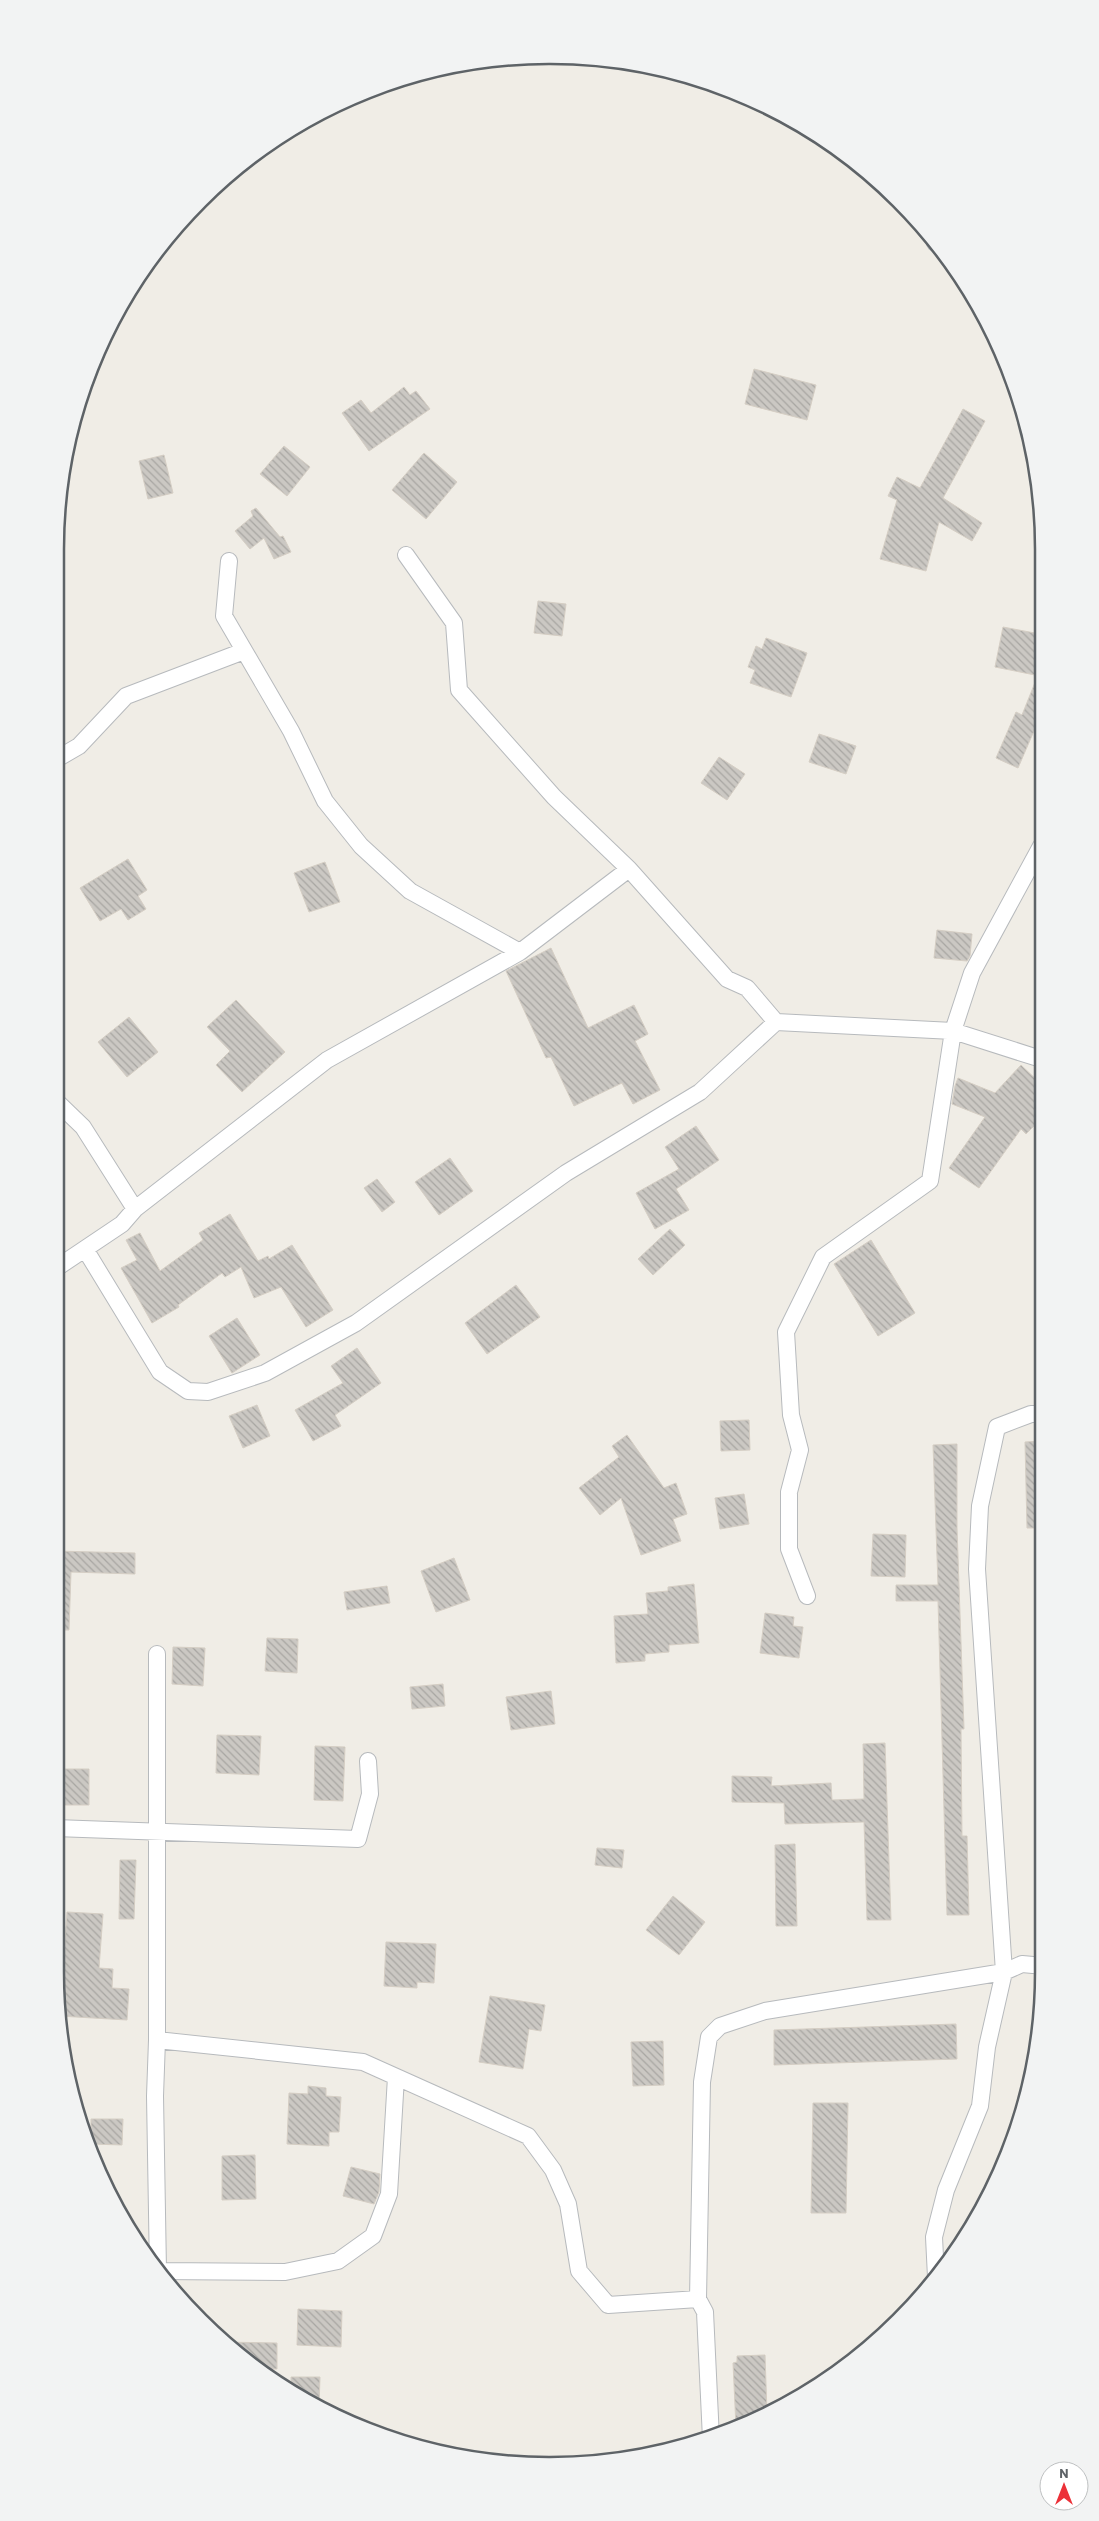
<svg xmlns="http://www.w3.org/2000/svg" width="1099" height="2521" font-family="Barlow,sans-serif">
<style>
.building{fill:url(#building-back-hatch);stroke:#d5cec4}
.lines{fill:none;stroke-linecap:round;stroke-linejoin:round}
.street-casing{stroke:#b7babd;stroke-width:18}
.street{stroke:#fff;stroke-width:16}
.rim{fill:none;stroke:#5e6367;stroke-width:2.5}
</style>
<defs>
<pattern id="building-back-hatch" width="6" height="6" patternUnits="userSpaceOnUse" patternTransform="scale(1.25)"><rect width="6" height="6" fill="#cbc8c3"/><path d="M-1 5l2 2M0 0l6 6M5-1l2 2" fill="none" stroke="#a8a6a2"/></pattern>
</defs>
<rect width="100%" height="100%" fill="#f0ede6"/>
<path class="building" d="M754,369L816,385L807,420L745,404Z
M404,387L410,395L416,391L430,409L369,451L342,413L361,400L371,413Z
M963,409L985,421L943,498L982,523L972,541L939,522L926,571L880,559L897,500L888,496L897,477L920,488Z
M284,446L310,467L287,496L260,474Z
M424,453L457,482L426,519L392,490Z
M164,455L173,493L148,499L139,461Z
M256,508L280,537L283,536L291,552L274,559L264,538L250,549L235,531L253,516L251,511Z
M538,601L566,604L562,636L534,633Z
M1003,627L1040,634V649L1035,675L995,667Z
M766,638L807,653L791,697L750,683L755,670L748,667L756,646L762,649Z
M1040,670V717L1018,768L996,758L1016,712L1022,715Z
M819,734L856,746L846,774L809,762Z
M719,757L745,774L727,800L701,783Z
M128,859L147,890L138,896L146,909L128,920L121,909L100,921L80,888Z
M325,862L340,902L309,912L294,873Z
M937,930L972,934L970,956L967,961L934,958Z
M551,948L588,1028L634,1005L648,1034L635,1041L660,1090L633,1104L622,1083L574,1106L551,1057L546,1058L506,971Z
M236,1000L285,1052L242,1092L216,1065L230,1051L207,1027Z
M129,1017L158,1052L127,1077L98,1042Z
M1021,1065L1041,1084L1042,1118L1026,1134L1021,1129L979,1188L949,1168L985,1117L952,1104L955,1086L958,1078L995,1093Z
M696,1126L719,1160L676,1189L689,1210L655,1229L636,1193L679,1169L665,1147Z
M450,1158L473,1191L439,1215L415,1182Z
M377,1179L395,1202L382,1212L364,1188Z
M230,1214L258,1261L268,1256L269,1259L292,1245L333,1310L306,1327L281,1287L254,1298L241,1267L225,1277L222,1273L178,1305L179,1307L152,1323L121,1268L137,1260L126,1240L140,1233L160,1271L203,1240L199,1233Z
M670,1229L685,1245L653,1275L638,1259Z
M871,1240L915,1313L878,1336L834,1264Z
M516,1285L540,1317L487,1354L465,1323Z
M237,1318L260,1355L232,1373L209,1336Z
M357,1348L381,1383L335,1415L341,1426L313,1441L295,1410L343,1383L331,1366Z
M257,1405L270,1436L243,1448L229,1416Z
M749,1420L750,1450L721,1451L720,1421Z
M627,1435L664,1488L676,1483L687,1514L673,1519L681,1541L641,1555L621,1498L600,1515L579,1488L619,1457L612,1446Z
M1042,1441L1043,1528H1027L1025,1442Z
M957,1444V1528L964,1729H961L962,1836H967L969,1915H947L938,1601H896V1585H938L933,1445Z
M744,1494L749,1524L720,1529L715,1498Z
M873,1534L906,1535L905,1577L871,1576Z
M55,1551L135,1553V1574L71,1572L69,1630H55Z
M454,1558L470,1600L436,1612L421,1571Z
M694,1584L699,1643L669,1645V1652L645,1654V1661L616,1663L614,1616L648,1614L646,1593L668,1591V1587Z
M387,1586L390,1603L347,1610L344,1592Z
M765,1613L794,1617L793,1626L803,1627L799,1658L760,1653Z
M267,1638L298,1639L297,1673L265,1671Z
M173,1647L205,1648L203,1686L172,1684Z
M443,1684L445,1706L412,1709L410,1687Z
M551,1691L555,1724L511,1730L506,1697Z
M217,1735L261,1736L259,1775L216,1773Z
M885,1743L891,1920H867L864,1822L785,1824L784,1803L732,1802V1776L772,1777L771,1786L831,1783L832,1800L864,1799L863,1744Z
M315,1746L345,1747L343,1801L314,1800Z
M55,1769H89V1805H55Z
M795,1844L797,1926H776L775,1845Z
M597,1848L624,1850L622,1868L595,1865Z
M120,1860H136L134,1919H119Z
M673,1896L705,1922L679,1955L646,1930Z
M67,1912L103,1914L99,1968L113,1969L112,1988L129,1989L127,2020L59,2016L56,1983L62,1984Z
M386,1942L436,1944L434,1983L417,1982V1988L384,1986Z
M490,1996L545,2005L541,2031L529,2029L523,2069L479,2062Z
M956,2024L957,2059L774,2065V2030Z
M663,2041L664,2085L633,2086L631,2042Z
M308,2086L326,2088V2096L341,2097L339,2132H329V2146L287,2144L289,2093L308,2094Z
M813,2103H848L846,2213H811Z
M91,2119H123L122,2145L91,2144Z
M255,2155L256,2199L222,2200V2156Z
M351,2167L380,2174L379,2192L374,2204L343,2196Z
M298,2309L342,2311L341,2347L297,2345Z
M222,2342L277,2343V2369H259Z
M765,2355L767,2413L736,2427L733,2363L737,2362V2356Z
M291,2377H320L319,2407L291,2391Z"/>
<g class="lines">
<defs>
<path id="street" d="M935,243L936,242
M406,555L454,623L459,690L554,797L629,869L727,979L747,988L776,1022
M229,561L224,616L291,731L325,801L361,846L410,891L520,952
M55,760L79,746L126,696L244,651
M55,1100L83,1127L135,1209
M85,1249L160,1372L188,1391L208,1392L265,1373L356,1323L566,1173L700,1092L776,1022L953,1031L1041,1059
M55,1269L122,1224L135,1209L327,1060L520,952L629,869
M807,1596L789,1549V1492L800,1450L791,1415L786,1332L823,1257L930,1181L953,1031L972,973L1041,846
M157,1654V2040
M55,1828L358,1839L370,1794L368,1761
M158,2271L155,2096L157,2040L363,2062L528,2136L553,2170L568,2204L579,2271L608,2305L698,2299
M158,2271L285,2272L338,2261L373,2236L389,2194L396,2077
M936,2277L934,2237L946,2190L980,2106L987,2047L1004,1972L1022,1964L1044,1966
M711,2439L705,2312L698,2299L702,2082L709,2037L720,2026L765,2011L1004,1972L977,1569L980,1506L997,1427L1031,1414H1042"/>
</defs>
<use href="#street" class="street-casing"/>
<use href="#street" class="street"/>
</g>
<path d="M0 0H1099V2521H0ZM549 64H550A485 485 0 0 1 1035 549V1972A485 485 0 0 1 550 2457H549A485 485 0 0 1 64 1972V549A485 485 0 0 1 549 64Z" fill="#f2f3f3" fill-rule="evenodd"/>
<path class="rim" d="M549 64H550A485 485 0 0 1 1035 549V1972A485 485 0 0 1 550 2457H549A485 485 0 0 1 64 1972V549A485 485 0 0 1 549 64Z"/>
<g transform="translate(1064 2486)"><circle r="24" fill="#ffffff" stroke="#bfc1c2"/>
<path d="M0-4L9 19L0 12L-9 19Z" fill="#ec3038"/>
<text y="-8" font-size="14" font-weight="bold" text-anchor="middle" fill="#5e6367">N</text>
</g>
</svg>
